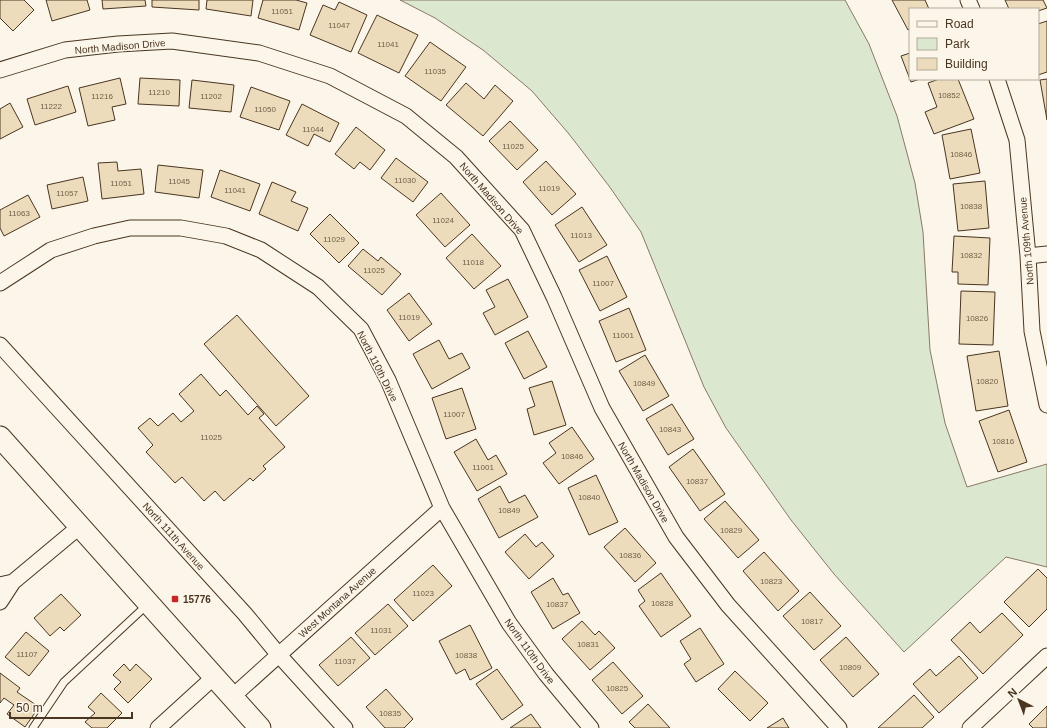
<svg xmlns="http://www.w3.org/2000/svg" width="1047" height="728" font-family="Helvetica,sans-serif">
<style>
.green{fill:#dce7d0;stroke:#887966}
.building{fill:#ecdcbc;stroke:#4a3520}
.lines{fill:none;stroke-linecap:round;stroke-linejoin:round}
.lane-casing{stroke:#4a3520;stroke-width:9}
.street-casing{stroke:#4a3520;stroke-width:17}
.secondary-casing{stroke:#4a3520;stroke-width:23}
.lane{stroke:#fbf6e9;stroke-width:7}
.street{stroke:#fbf6e9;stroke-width:15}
.secondary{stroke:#fbf6e9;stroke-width:21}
.poi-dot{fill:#c62828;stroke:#fbf6e9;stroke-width:1.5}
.labels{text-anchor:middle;stroke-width:3;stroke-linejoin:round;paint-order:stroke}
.number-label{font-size:8px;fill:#725f47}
.street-label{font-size:10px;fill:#4a3520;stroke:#fbf6e9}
.poi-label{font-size:10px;font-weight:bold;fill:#4a3520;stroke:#fbf6e9;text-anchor:start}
</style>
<rect width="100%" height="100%" fill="#fbf6e9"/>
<path class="green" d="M400,0H845L869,44L897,116L915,183L923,232L930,350L945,423L967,487L1047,464V567L1006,557L904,652L834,574L791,520L726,428L704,387L641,232L609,186L569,134L532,91L483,50L435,18Z"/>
<path class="building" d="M0,0H24L34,10L13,31L0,18Z
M46,0H87L90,10L52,21Z
M102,0H145L146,6L103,9Z
M152,0H199V10L152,7Z
M207,0H253L251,16L206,9Z
M263,0H296L307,3L299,30L258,18Z
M892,0H925L929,9H910V29L908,30Z
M1005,0H1043L1047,8L1038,11V9H1009Z
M339,2L367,15L351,52L310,35L323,5L335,10Z
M377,15L418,35L399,73L358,53Z
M1047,21V72L1038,75V24Z
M430,42L466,67L441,101L405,76Z
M910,53V79H920L911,82L901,56Z
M120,78L126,104L112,107L115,120L88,126L79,88Z
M140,78L180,80L179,106L138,104Z
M939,79H958L974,119L934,134L925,112L937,107L928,83Z
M1047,79V120L1040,80Z
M192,80L234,85L231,112L189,108Z
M466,83L484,99L495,85L513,101L483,136L446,105Z
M68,86L76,112L35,125L27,99Z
M251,87L290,101L279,130L240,117Z
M10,103L23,127L0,139V109Z
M302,104L339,123L330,142L314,134L308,146L286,135Z
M510,121L538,150L517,170L489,141Z
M356,127L385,150L370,170L360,162L354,169L335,154Z
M971,129L980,173L950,179L942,135Z
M396,158L428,182L413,202L381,178Z
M546,161L576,194L552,215L523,182Z
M117,162L118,171L141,169L144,194L102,199L98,163Z
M158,165L203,170L199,198L155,192Z
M220,170L260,184L250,211L211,197Z
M83,177L88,201L52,209L47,185Z
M985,181L989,228L958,231L953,184Z
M272,182L296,192L291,201L308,208L298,231L259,214Z
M441,193L470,225L445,247L416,215Z
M28,195L40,217L4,236L0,228V210Z
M582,207L607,245L579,262L555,225Z
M330,214L359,243L339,263L310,234Z
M472,234L501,266L474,289L446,258Z
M954,236L990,238L988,285L958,284V272H952Z
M363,249L378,261L381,257L401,274L382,295L348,266Z
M607,256L627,297L600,311L579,270Z
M508,279L528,317L495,335L483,313L495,307L486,290Z
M961,291L995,292L993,345L959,344Z
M409,293L432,324L409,341L387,310Z
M629,308L646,350L616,362L599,321Z
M237,315L309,396L276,426L204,344Z
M528,331L547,367L524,379L505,343Z
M439,340L449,359L462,353L470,368L432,389L413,354Z
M999,351L1008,406L976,411L967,356Z
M645,355L669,396L643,411L619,371Z
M201,374L220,396L226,390L248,415L257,406L264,414L259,418L285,447L263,466L266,469L253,481L250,478L224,501L215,491L204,501L182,477L175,483L146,452L153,445L138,428L150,418L158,426L173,413L181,422L194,411L179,394Z
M552,381L566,425L534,435L527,409L535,406L529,388Z
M462,388L476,429L446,439L432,398Z
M672,404L694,439L668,455L646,419Z
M1009,410L1027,462L998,472L979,421Z
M572,427L594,459L559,484L543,463L556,453L549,443Z
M476,439L488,460L496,455L507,474L477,491L454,452Z
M693,449L725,494L700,511L669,467Z
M596,475L618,522L589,535L568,488Z
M500,486L509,503L525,495L538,517L499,538L478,499Z
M725,501L759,540L738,558L704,519Z
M625,528L656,563L635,582L604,547Z
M525,534L536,547L542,542L554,556L529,579L505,552Z
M764,552L799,591L778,611L743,571Z
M433,565L452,586L413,621L394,600Z
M1038,569L1047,578V609L1029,627L1004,602Z
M661,573L691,616L661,637L639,606L645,601L638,590Z
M553,578L563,595L568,593L580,613L553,629L531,592Z
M810,592L841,626L814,650L783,616Z
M61,594L81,615L64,631L60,627L50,636L34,618Z
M388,604L408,626L375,655L355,633Z
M1002,613L1023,635L983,674L951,640L970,622L980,633Z
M582,621L595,635L599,631L615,648L590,670L562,639Z
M470,625L492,668L470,680L465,669L456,674L439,641Z
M700,628L724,664L696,682L684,664L691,659L680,641Z
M26,632L49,651L29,676L5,657Z
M351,637L370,658L338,686L319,665Z
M846,637L879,674L853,697L820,660Z
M959,656L978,678L939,713L913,684L930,669L936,676Z
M613,662L643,696L622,714L592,680Z
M124,664L130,671L136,664L152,679L128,703L114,689L121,682L113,675Z
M497,669L523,705L502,720L476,684Z
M735,671L768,703L750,721L718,689Z
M0,673L20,688L17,692L39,707L25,727L7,714L14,705L4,698L0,703Z
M386,689L413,719L404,728H385L366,707Z
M101,693L122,713L107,728H92L85,722L95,713L88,707Z
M914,695L934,717L922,728H878Z
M648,704L670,728H635L629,722Z
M1047,706V728H1033L1029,724Z
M531,714L541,728H510Z
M783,718L789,728H767Z"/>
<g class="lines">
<defs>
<path id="lane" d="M33,728L64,682L147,605"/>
<path id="street" d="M968,0L972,9
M0,70L65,50L118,44L172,41L259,53L330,76L406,116L456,157L522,230L554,297L602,408L676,537L728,605L839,728
M997,79L1017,140L1028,256L1032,331L1047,405
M1028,256L1047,254
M0,283L51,250L94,236L130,228H181L226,236L261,250L318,287L361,329L388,380L442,508L509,623L546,674L591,728
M0,345L245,614L278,654L345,728
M0,585L13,582L79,527
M0,602L13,582
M232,697L442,508
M158,728L214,677
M970,728L1047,656"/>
<path id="secondary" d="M0,437L260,728"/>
</defs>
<use href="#lane" class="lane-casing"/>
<use href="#street" class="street-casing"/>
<use href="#secondary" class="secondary-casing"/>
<use href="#lane" class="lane"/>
<use href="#street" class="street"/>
<use href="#secondary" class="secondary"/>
</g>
<rect class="poi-dot" x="171" y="595" width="8" height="8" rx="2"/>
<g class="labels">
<g class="number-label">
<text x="282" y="14">11051</text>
<text x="339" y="28">11047</text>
<text x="388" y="47">11041</text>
<text x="435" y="74">11035</text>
<text x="159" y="95">11210</text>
<text x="949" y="98">10852</text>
<text x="102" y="99">11216</text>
<text x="211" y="99">11202</text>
<text x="51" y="109">11222</text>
<text x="265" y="112">11050</text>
<text x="313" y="132">11044</text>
<text x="513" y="149">11025</text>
<text x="961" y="157">10846</text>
<text x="405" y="183">11030</text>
<text x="179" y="184">11045</text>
<text x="121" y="186">11051</text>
<text x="549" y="191">11019</text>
<text x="235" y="193">11041</text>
<text x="67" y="196">11057</text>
<text x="971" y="209">10838</text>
<text x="19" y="216">11063</text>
<text x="443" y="223">11024</text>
<text x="581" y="238">11013</text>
<text x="334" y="242">11029</text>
<text x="971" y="258">10832</text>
<text x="473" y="265">11018</text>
<text x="374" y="273">11025</text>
<text x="603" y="286">11007</text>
<text x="409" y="320">11019</text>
<text x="977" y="321">10826</text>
<text x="623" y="338">11001</text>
<text x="987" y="384">10820</text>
<text x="644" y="386">10849</text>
<text x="454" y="417">11007</text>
<text x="670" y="432">10843</text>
<text x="211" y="440">11025</text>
<text x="1003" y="444">10816</text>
<text x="572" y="459">10846</text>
<text x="483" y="470">11001</text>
<text x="697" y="484">10837</text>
<text x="589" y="500">10840</text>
<text x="509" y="513">10849</text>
<text x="731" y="533">10829</text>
<text x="630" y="558">10836</text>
<text x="771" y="584">10823</text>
<text x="423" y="596">11023</text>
<text x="662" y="606">10828</text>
<text x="557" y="607">10837</text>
<text x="812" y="624">10817</text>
<text x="381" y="633">11031</text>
<text x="588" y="647">10831</text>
<text x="27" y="657">11107</text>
<text x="466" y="658">10838</text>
<text x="345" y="664">11037</text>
<text x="850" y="670">10809</text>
<text x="617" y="691">10825</text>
<text x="390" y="716">10835</text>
</g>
<g class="street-label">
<text transform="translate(120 46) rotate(-5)" y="4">North Madison Drive</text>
<text transform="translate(492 198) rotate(49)" y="4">North Madison Drive</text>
<text transform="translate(1026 241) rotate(-95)" y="4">North 109th Avenue</text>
<text transform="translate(378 366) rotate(63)" y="4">North 110th Drive</text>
<text transform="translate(644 482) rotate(60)" y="4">North Madison Drive</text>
<text transform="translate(174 536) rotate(48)" y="4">North 111th Avenue</text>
<text transform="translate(337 602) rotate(-42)" y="4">West Montana Avenue</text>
<text transform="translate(530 651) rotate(54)" y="4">North 110th Drive</text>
</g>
<g class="poi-label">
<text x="183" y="603">15776</text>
</g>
</g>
<rect x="909" y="8" width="130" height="72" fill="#fbf6e9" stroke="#b4a999"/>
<rect x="917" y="21" width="20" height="6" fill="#fbf6e9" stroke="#b4a999"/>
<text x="945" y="28" font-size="12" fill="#4a3520">Road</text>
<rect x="917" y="38" width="20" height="12" fill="#dce7d0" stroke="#b4a999"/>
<text x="945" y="48" font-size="12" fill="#4a3520">Park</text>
<rect x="917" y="58" width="20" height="12" fill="#ecdcbc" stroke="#b4a999"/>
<text x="945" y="68" font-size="12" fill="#4a3520">Building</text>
<g transform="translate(1019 700) rotate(318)" stroke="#fbf6e9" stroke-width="3" paint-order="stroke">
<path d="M0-3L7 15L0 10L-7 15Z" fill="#4a3520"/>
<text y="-6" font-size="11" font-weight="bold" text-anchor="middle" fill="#4a3520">N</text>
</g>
<path d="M10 712v6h122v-6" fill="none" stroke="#4a3520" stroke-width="2"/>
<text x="16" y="712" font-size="12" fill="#4a3520" stroke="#fbf6e9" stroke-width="3" paint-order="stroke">50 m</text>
</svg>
